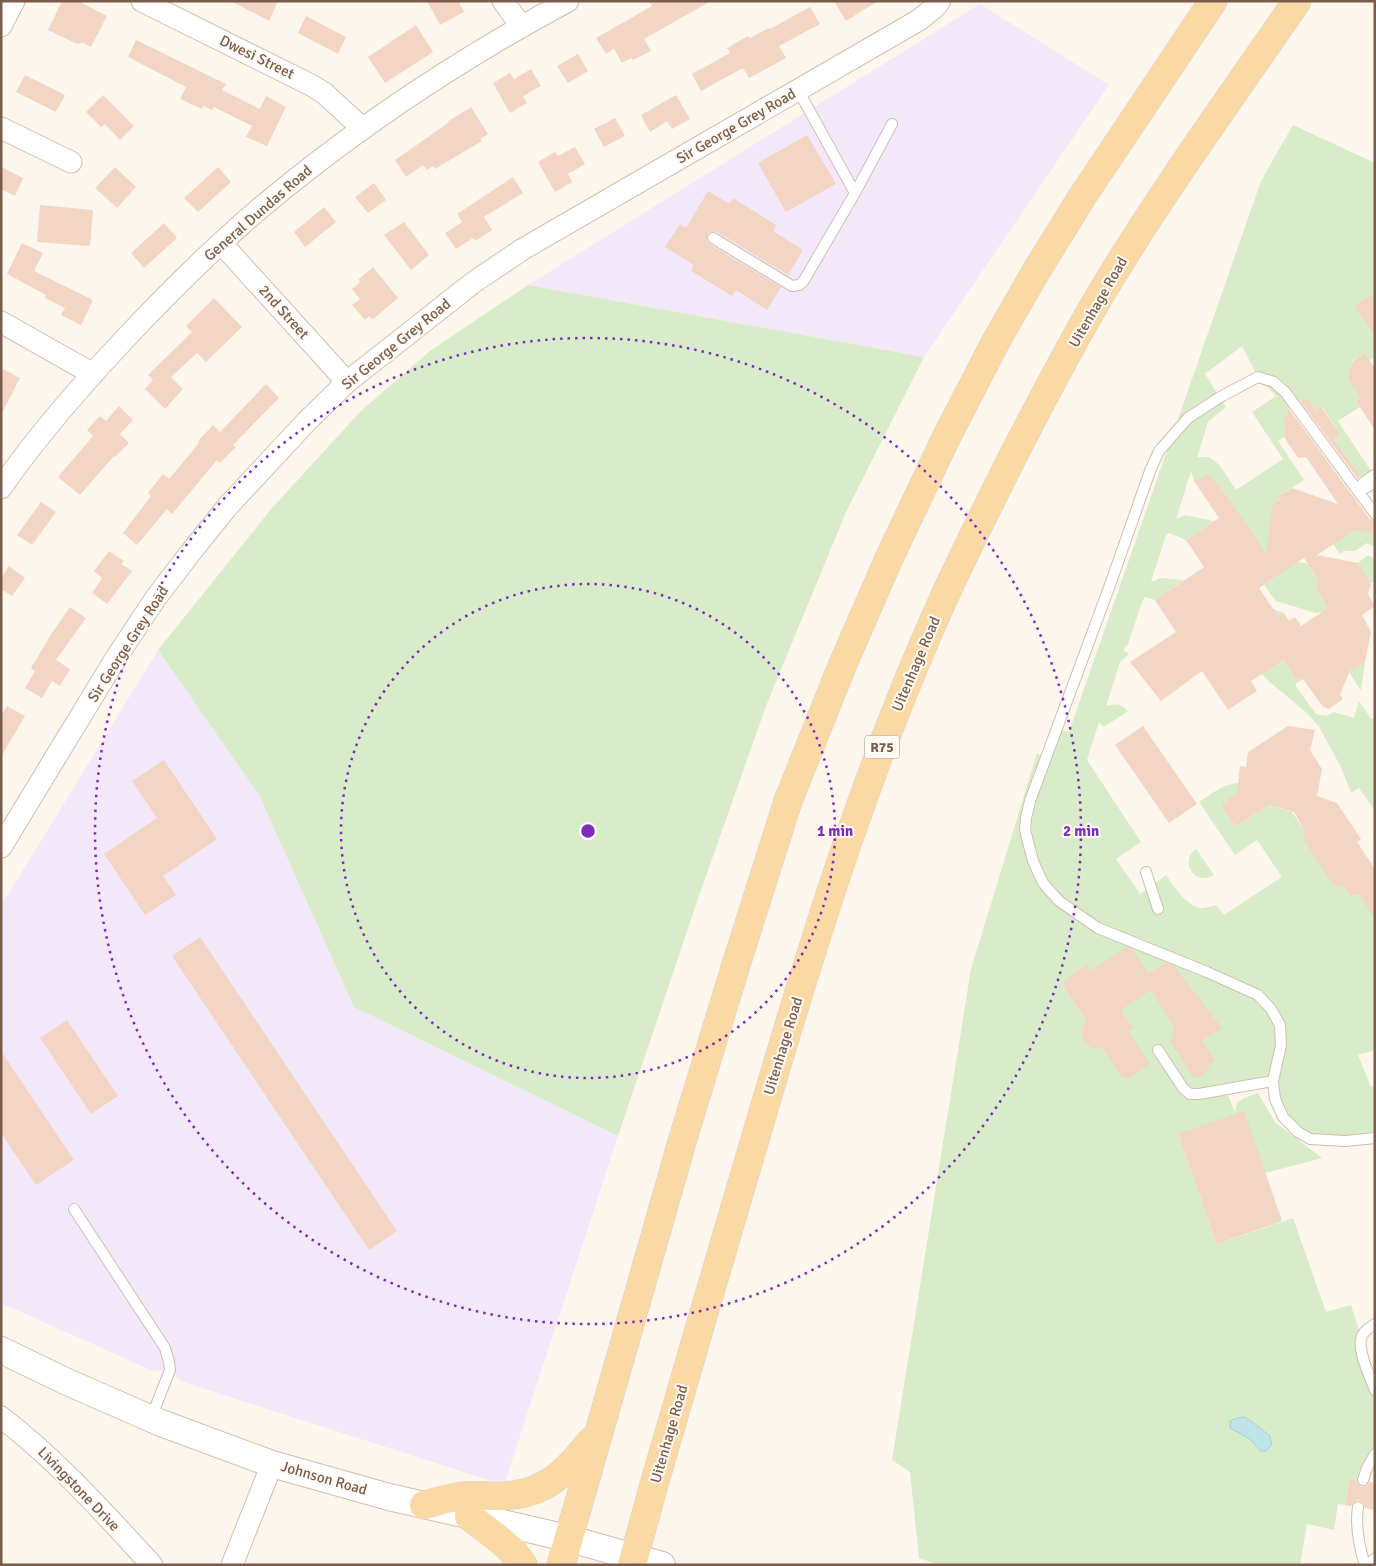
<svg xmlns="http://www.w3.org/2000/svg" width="1376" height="1566" font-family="Signika,sans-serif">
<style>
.education{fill:#f3e8fa}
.green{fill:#d8ecc9;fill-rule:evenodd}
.water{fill:#bfe3e8;stroke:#a5d3da}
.building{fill:#f3d5c3;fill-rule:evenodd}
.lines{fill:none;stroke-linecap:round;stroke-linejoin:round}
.service-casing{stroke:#d1beb0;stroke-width:12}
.pedestrian-casing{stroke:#d1beb0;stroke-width:18}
.minor-casing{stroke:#d1beb0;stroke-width:23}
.tertiary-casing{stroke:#d1beb0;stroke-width:28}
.primary-casing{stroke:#dad1cd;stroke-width:29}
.service{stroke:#fff;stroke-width:10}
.pedestrian{stroke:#fff;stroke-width:16}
.minor{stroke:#fff;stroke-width:21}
.tertiary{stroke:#fff;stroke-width:26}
.primary{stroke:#fbd9a5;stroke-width:28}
.ring{fill:none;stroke:#7b2cbf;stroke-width:2.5;stroke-dasharray:2.5 5}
.labels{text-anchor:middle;stroke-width:4;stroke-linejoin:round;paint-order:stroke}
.shield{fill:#fffaf3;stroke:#a28b7f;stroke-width:1}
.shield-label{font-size:14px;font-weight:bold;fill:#7a5c4d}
.street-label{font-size:15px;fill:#7a5c4d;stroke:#fffaf3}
.centre{fill:#7b2cbf;stroke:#fffaf3;stroke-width:2.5}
.ring-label{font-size:15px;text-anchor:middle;font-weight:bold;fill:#7b2cbf;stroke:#fffaf3;stroke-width:4;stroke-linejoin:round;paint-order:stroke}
</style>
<rect width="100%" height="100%" fill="#fdf6ec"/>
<path class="education" d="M980,4L1109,85L924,357L528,285Z
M158,650L259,795L354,1007L618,1136L504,1485L180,1381L170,1370L153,1371L1,1303V906Z"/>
<path class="green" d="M1293,125L1375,163V361L1373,358L1369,361L1364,353L1352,361L1356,367L1361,398L1356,401L1360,407L1338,421L1375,477V498L1334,439L1340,434L1322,407L1316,410L1309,400L1302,399L1289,408L1292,414L1283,423L1286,427L1284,437L1278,441L1304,480L1278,496L1280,500L1273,504L1296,562L1307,563L1319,580L1316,588L1330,610L1316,613L1276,601L1264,585L1280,574L1227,496L1209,474L1194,481L1191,471L1176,519L1185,515L1214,521L1186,540L1169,533L1166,535L1151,582L1160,578L1184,580L1155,600L1145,597L1142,602L1128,644L1123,650L1129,654L1120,662L1106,706C1115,704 1120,703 1128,711L1104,727L1099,722L1087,760L1141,842L1116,859L1140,894L1166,875C1174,886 1186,906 1201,908C1206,908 1213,906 1217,905L1224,915L1282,877L1257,840L1235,855L1199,802C1220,788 1227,781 1253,783L1221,805L1236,827L1269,805L1292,812L1305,831L1303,839L1334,885L1343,886L1351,896L1359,895L1368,908L1375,905V1050L1358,1055L1371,1087L1375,1086V1138L1310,1139L1283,1117L1273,1082L1226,1090L1235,1113L1237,1103L1244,1098L1258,1093L1275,1122L1322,1158L1265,1173L1178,1134L1217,1244L1293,1218L1326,1312L1351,1305L1361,1337L1375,1390V1454L1363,1480L1350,1478L1345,1505L1338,1504L1334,1530L1307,1524L1300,1565H939L919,1558L910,1472L892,1460L971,969L1037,753L1044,758L1056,729L1069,732L1261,181ZM1242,346L1258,377L1276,396L1252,412L1283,459L1236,490C1226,476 1216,451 1197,458L1208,422L1226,407L1205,374Z
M528,285L924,357L846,512L766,706L700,893L618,1136L354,1007L259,795L158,650L272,508L360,412L430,351Z
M1318,522L1355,530L1369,528L1375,535V547L1367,543L1355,551H1344L1340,554Z
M1368,555L1375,559V582L1371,583L1358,563Z
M1273,609L1284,613L1247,637L1269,670L1284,660L1298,682L1295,685L1316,714L1326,716L1334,712L1354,718L1359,701L1371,719H1375V811L1359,788L1351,793L1340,765L1319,727L1308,714L1266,679L1240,642L1245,628Z
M1365,662L1361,691L1344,664L1357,666Z
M1196,849L1214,875C1194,887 1179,861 1196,849Z"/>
<path class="water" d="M1244,1417L1251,1421L1270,1436L1272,1445L1266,1451H1260L1250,1439L1230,1428V1421L1237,1418Z"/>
<path class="building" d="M62,1H78L107,16L91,47L81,42L80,44L77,43V44L48,30Z
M231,1H278L269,21Z
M427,1H458L464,12L440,25Z
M649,1H711L644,39L651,51L633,60L631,58L622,63L614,49L606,54L596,38L652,6Z
M834,1H878L846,21Z
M810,7L820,24L779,46L786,58L749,78L743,68L701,91L692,74L730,53L727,48L748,36L750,38L769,28L770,29Z
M306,16L346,37L338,54L298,33Z
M416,25L433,52L385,83L368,57Z
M136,40L226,84L222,90L260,109L266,96L286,107L267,146L246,137L252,126L214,107L212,110L203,106L202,109L180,99L186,87L128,57Z
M578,54L588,71L568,83L557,66Z
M531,69L541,86L523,96L527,103L510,113L493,83L510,73L514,79Z
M25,75L65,95L56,112L16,92Z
M103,95L134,126L120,140L105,124L101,127L86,112Z
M676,95L690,119L672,129L667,121L650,132L641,115Z
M471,107L488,134L480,139L482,141L435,169L433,166L427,170L423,165L406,177L395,160L448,123L447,122Z
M615,118L625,136L604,147L594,129Z
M807,135L836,184L786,212L758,163Z
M575,147L585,164L568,174L572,182L555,192L538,162L555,152L558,156Z
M1,167L23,178L15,196L1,189Z
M115,167L136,187L117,208L95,188Z
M218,167L231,182L198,212L184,198Z
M513,177L523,193L484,217L492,230L475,241L473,238L456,249L445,233L462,222L457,214Z
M374,183L386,200L368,213L355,197Z
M708,191L730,204L733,198L776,225L773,231L803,250L788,275L717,232H710L707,235V241L709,244L781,287L767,310L736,290L732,296L691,271L694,265L665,247L680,224L686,228Z
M40,205L93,210L90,246L37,242Z
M324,207L336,222L305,247L294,232Z
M404,222L429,255L411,270L384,235Z
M164,223L177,238L144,268L131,253Z
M22,243L43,253L34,271L93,300L81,325L61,315L65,308L45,298L46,295L7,274Z
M373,267L398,298L372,320L369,316L365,320L352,305L360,299L352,289L360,282L358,280Z
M1375,293V336L1355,306Z
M214,298L242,327L206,362L197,353L171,377L183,389L165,409L145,389L153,380L148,375L192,332L186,326Z
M1364,353L1375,368V430L1356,401L1361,398L1348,378L1353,361Z
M1,368L20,378L1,415Z
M266,384L279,398L233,445L236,447L220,463L217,460L172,514L167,509L137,545L123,533L151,496L148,493L163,474L169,479L199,443L198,441L213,425L220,432Z
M1302,399L1309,400L1316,410L1321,407L1340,434L1334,439L1360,476L1358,479L1300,401Z
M119,406L133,420L120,434L129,443L115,457L114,456L80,495L58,477L93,436L87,430L100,416L106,421Z
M1289,409L1369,518L1375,521V533L1355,530L1317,555L1358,563L1371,583L1368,594L1375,606L1362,615L1371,632L1365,662L1350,670L1340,695L1343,699L1329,709L1323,707L1303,679L1298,682L1284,660L1251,681L1257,691L1228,710L1202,671L1161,701L1130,662L1176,632L1155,600L1204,567L1186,540L1219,518L1194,481L1209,474L1227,496L1266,553L1273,504L1280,500L1278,496L1292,488L1338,504L1306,457L1298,458L1284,437L1286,427L1283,423ZM1304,558L1319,580L1316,588L1328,608L1301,626L1295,617L1289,621L1284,613L1278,616L1259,588Z
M41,502L56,512L32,545L17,535Z
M109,551L124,561L121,564L132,571L107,604L92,593L102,578L94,571Z
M9,566L25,578L12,596L1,589V578Z
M70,607L86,618L56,660L70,669L60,686L52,681L42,698L25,688L35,671L31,668L52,633Z
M7,706L25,716L1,757V716Z
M1143,726L1197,804L1169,823L1115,745Z
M1288,726L1315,730L1310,750L1322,769L1317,796L1337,803L1361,839L1357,842L1375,869V919L1359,895L1351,896L1343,886H1334L1303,839L1305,831L1294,812L1269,805L1236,827L1221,805L1237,793L1240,766L1246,767L1248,752Z
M164,760L217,839L163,876L176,895L145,915L104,854L157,818L132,781Z
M200,937L397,1231L369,1250L172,956Z
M1127,947L1133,950L1148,973L1167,963L1174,966L1222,1028L1202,1041L1215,1060L1207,1066L1210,1070L1199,1077H1193L1170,1042L1174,1026L1151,990L1121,1010L1133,1028L1128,1031L1150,1064L1128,1079L1121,1076L1103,1048H1092L1089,1046L1083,1038L1082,1032L1086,1020L1063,986L1066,979L1087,965L1090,971Z
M67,1020L118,1096L91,1114L40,1038Z
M1,1051L74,1160L36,1185L1,1133Z
M1244,1111L1282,1221L1217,1244L1178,1134Z
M1350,1478L1356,1479L1358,1484L1361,1487L1367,1485L1370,1482L1375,1483V1510L1365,1508L1364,1504L1359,1500L1355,1501L1351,1506L1345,1505Z"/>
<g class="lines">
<defs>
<path id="service" d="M798,90L855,193
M713,238L792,286L799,285L803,282L855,193L892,124
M1375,514L1294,404L1286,393L1274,382L1258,377L1220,397L1188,418L1159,451L1150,471L1110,585L1030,801L1026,818L1025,830L1033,861L1043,883L1059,901L1098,928L1207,972L1258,995L1271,1009L1280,1025L1281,1045L1273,1081L1275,1099L1283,1117L1298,1132L1310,1139L1345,1141L1375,1138
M1146,872L1158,909
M1158,1050L1183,1088L1190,1094H1199L1273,1081
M74,1209L165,1348L169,1362L170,1370L151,1418
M1375,1324C1369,1328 1362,1332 1361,1339C1358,1352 1370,1377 1375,1390
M1363,1480L1367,1468L1375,1454
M1358,1507C1355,1527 1359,1546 1365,1565
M1368,1565L1375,1558"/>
<path id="pedestrian" d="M1365,485L1375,478"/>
<path id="minor" d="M142,1L311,85L324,93L362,128
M503,1L522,27
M1,26L14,1
M1,128L71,162
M221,243L347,382
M1,322L93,374
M1,488C37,436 79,388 122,342C165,296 210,251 258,210C353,130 458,60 568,1
M1,847L116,658L155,599L191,552L228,506L307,421L347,382L474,282L523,249L919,20L935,7L940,1
M1,1417C57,1460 104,1513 152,1565
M232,1565L272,1464"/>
<path id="tertiary" d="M1,1350L65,1381L161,1423L272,1464L389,1497L567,1538L662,1565"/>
<path id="primary" d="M424,1505C437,1502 449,1498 462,1496C476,1494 490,1497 504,1496C546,1494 566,1472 591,1441
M469,1516C487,1531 510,1544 523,1565
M561,1565L684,1135L735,968L788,801L842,666L891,554L946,438L995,343L1035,273L1082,197L1213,1
M632,1565L653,1488C690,1359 728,1231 766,1102C817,929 871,757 946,593C967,548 989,504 1011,460C1041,402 1071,343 1105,287C1164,189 1232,96 1297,1"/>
</defs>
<use href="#service" class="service-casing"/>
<use href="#pedestrian" class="pedestrian-casing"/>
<use href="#minor" class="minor-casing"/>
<use href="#tertiary" class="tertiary-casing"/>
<use href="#primary" class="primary-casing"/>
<use href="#service" class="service"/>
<use href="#pedestrian" class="pedestrian"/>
<use href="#minor" class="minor"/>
<use href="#tertiary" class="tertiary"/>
<use href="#primary" class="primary"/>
</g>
<g class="ring">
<circle cx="588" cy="831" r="247"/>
<circle cx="588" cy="831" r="493"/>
</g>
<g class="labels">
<rect class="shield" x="864.5" y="735.5" width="35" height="23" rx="4"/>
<g class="shield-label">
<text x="882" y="752">R75</text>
</g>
<g class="street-label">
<text transform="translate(257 57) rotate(26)" y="5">Dwesi Street</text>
<text transform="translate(736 126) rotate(-30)" y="5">Sir George Grey Road</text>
<text transform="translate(258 213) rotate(-41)" y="5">General Dundas Road</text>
<text transform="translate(1098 302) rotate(-60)" y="5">Uitenhage Road</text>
<text transform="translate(284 312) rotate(48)" y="5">2nd Street</text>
<text transform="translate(396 344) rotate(-39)" y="5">Sir George Grey Road</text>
<text transform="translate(128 644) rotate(-57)" y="5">Sir George Grey Road</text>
<text transform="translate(916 664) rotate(-67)" y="5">Uitenhage Road</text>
<text transform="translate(783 1046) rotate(-73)" y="5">Uitenhage Road</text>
<text transform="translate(669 1434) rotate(-74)" y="5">Uitenhage Road</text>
<text transform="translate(324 1478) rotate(16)" y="5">Johnson Road</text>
<text transform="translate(79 1489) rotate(46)" y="5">Livingstone Drive</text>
</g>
</g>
<circle cx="588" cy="831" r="8" class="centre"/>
<g class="ring-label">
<text x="835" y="836">1 min</text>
<text x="1081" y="836">2 min</text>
</g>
<rect width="1376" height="1566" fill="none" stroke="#7a5c4d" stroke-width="5"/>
</svg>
